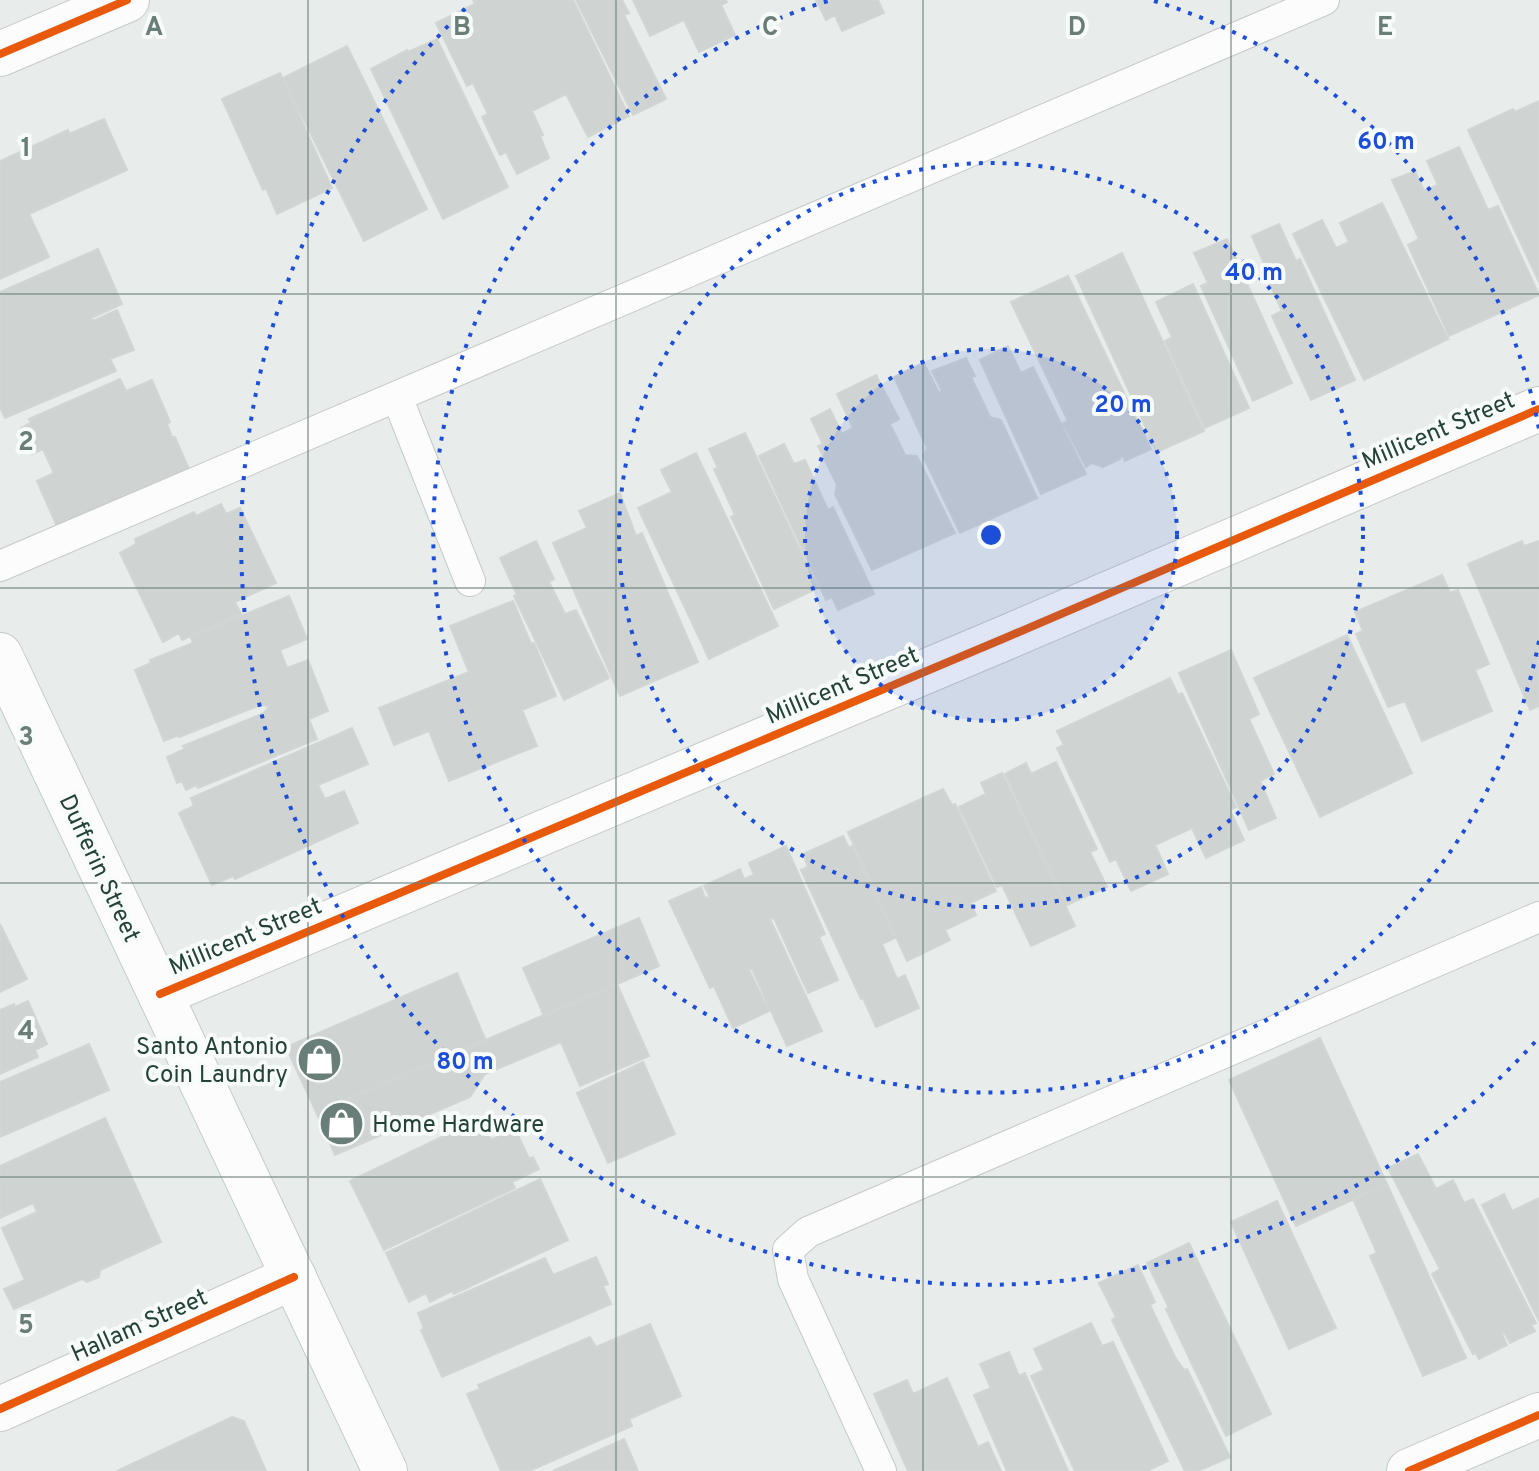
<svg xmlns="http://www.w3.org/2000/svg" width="1539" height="1471" font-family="Overpass,sans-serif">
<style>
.building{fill:#cfd4d2;stroke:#d1d6d4;stroke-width:2}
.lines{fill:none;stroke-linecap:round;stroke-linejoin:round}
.service-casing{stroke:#c5cac8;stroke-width:32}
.minor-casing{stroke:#c5cac8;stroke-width:46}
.secondary-casing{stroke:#c3cbc8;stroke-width:46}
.service{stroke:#fcfcfc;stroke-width:30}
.minor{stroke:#fcfcfc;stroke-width:44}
.secondary{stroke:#fcfcfc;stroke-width:44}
.cycleway-casing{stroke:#f7fbf9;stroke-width:13}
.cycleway{stroke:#e8590c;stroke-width:8}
.grid{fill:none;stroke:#697e78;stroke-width:2;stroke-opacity:0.55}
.ring{fill:none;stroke:#1d4ed8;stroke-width:4;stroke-dasharray:4 8}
.labels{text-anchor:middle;stroke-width:8;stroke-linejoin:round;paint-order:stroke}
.street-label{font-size:24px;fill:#24423a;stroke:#f7fbf9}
.poi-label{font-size:24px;fill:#24423a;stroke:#f7fbf9;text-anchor:end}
.grid-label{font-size:26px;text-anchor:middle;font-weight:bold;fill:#697e78;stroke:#f7fbf9;stroke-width:8;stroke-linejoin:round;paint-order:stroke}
.centre{fill:#1d4ed8;stroke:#f7fbf9;stroke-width:4}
.ring-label{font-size:24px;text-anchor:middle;font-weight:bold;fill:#1d4ed8;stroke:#f7fbf9;stroke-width:8;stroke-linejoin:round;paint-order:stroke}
</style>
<rect width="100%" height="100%" fill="#e8edeb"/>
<path class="building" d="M473,0H573L629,116L588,137L566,94L532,111L543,135L540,136L549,158L517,174L506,152L500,155L482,117L488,114L473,83L467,86L436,23L475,4Z
M576,0H622L629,13L624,15L666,99L633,115Z
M633,0H726L727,2L721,5L735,35L699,52L684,20L650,36Z
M816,0H878L884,13L842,31L835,15L826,20Z
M437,39L508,187L443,219L371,69L407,50L408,52Z
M347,46L427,209L364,241L283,78Z
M280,73L332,188L277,214L266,188L263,190L222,99Z
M1539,101V282L1468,130L1513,109L1515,112Z
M104,119L127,170L29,214L49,257L0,279V161L68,130L69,134Z
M1459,147L1488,210L1498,206L1539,295L1449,336L1408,245L1419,239L1392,180L1415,171L1424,191L1438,185L1427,161Z
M1382,203L1448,339L1364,380L1293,234L1322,220L1336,248L1349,242L1340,223Z
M1279,224L1296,261L1300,259L1355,380L1311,400L1272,316L1282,311L1265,274L1268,273L1252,236Z
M1227,239L1292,383L1253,401L1201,286L1208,283L1194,253Z
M98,249L122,304L91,318L93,321L117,310L134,350L110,359L116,371L5,418L0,407V292Z
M1122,253L1204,431L1157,452L1076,276Z
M1068,276L1151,449L1125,461L1122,454L1120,459L1103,467L1092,463L1086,467L1063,423L1068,421L1011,302Z
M1193,284L1249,408L1205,428L1165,341L1172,337L1156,302Z
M1008,346L1021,373L1033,367L1086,474L1041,494L980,360Z
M966,358L975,376L971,377L990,417L1001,420L1037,498L960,533L923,456L927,448L894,377L924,363L939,393L942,391L932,371Z
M876,375L899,419L890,424L905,455L917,456L955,533L872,570L835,494L837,485L818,446L823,444L811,419L830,409L842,434L853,428L837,394Z
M120,379L126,391L152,380L170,422L167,424L172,437H175L192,476L59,531L37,481L54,473L43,449L32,454L21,428L31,423L29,419Z
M745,433L818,588L774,609L731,517L735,515L714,469L718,468L709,449Z
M784,444L794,464L805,460L828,510L833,507L874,594L838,610L832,597L826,600L759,456Z
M696,453L778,626L709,659L638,508L672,492L661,470Z
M620,493L636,536L642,533L698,662L620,696L553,543L587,528L579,511Z
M221,504L226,514L240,508L276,583L235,602L241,614L182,640L179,633L163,642L120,553L136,544L135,539L194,512L196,516Z
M536,541L554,579L549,582L565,614L576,610L609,678L564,700L514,596L517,595L500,558Z
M1522,541L1524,546L1539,541V706L1530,710L1468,564Z
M1442,575L1450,593L1458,590L1489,664L1475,670L1492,711L1422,741L1405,701L1388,707L1356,634L1363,631L1355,612Z
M289,596L307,639L280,650L287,668L308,660L328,711L309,719L317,739L198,788L196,785L186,790L182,781L177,783L167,757L185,749L183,746L264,713L269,706L260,705L179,737V735L164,741L135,670L151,663L150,660L193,643L191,637Z
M513,601L531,644L534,643L556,696L522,710L537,746L449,781L429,731L394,745L379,708L469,672L450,626Z
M1347,635L1412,773L1320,817L1254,678Z
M1231,650L1259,714L1249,719L1274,774L1260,781L1276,818L1249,830L1179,673Z
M1170,678L1178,695L1182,693L1236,807L1230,810L1244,840L1206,858L1192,828L1155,845L1168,874L1131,891L1116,859L1110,862L1057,748L1064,745L1057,731Z
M352,728L368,764L318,785L325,799L344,791L358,823L235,879L233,876L212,885L179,813L194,806L191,798Z
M1056,762L1097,849L1090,852L1107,887L1067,905L1005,774L1026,763L1031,774Z
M1002,773L1075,926L1031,946L1002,885L997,887L959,807L986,794L981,783Z
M943,789L952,805L955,804L996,891L970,903L976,915L945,930L950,940L907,961L848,832Z
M843,836L849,848L852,846L895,938L882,944L897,979L905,975L919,1008L876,1027L863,998L861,999L801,870L808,867L803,854Z
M786,846L825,934L819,937L838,980L808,993L774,918L770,919L822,1031L787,1046L752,969L749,970L769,1011L733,1028L714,986L710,988L669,901L701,887L705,898L710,897L704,886L740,869L744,879L754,875L749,863Z
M639,918L659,966L544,1016L523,968Z
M0,924L27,979L0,992Z
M457,973L486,1041L316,1112L286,1047Z
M617,984L649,1056L580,1086L561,1042L485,1074L470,1097L335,1155L316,1112Z
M28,1001L47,1044L35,1050L38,1057L0,1074V1010L14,1004L15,1007Z
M1320,1038L1387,1184L1296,1226L1229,1080Z
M89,1044L109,1090L0,1137V1082Z
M643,1062L675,1134L608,1163L577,1093Z
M105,1118L161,1242L100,1270L99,1277L87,1282L82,1279L14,1309L4,1289L25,1280L2,1228L37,1212L33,1203L0,1218V1166Z
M481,1118L491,1140L515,1128L529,1159L533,1157L539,1169L512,1182L515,1188L384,1250L350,1181Z
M1418,1154L1436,1189L1453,1180L1464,1203L1473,1199L1536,1323L1531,1325L1535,1331L1510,1343L1504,1332L1502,1334L1507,1345L1479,1359L1476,1353L1473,1354L1432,1274L1440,1269L1388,1168Z
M540,1179L568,1240L454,1294L452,1291L430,1302L426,1293L409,1302L386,1253Z
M1387,1184L1466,1358L1423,1376L1370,1256L1377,1253L1353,1199Z
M1504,1194L1512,1211L1539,1198V1321L1482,1205Z
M1277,1201L1336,1328L1289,1349L1231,1222Z
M1189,1243L1271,1414L1226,1436L1166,1309L1169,1308L1147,1263Z
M596,1257L608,1284L603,1286L611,1304L442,1377L421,1330L424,1329L418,1313L545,1258L553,1275Z
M1138,1265L1155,1302L1150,1305L1175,1357L1184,1370L1187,1369L1230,1457L1198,1471H1185L1112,1320L1116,1317L1099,1283Z
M1091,1323L1102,1346L1113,1342L1168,1461L1147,1471H1075L1031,1376L1044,1370L1034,1349Z
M650,1324L681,1396L629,1419L632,1426L529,1471H501L467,1394L480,1389L478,1385L590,1337L596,1347Z
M1009,1352L1019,1376L1025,1373L1068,1471H1007L974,1395L991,1388L980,1364Z
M947,1378L978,1447L988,1442L1001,1471H908L874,1394L907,1380L913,1394Z
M232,1417L244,1421L266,1471H117Z
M624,1439L638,1471H553Z"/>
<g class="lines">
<defs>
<path id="service" d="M397,397L470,581
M0,566L1324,0
M881,1471L793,1279L788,1250L808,1232L1539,917"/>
<path id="minor" d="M0,54L127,0
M160,994L1005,638L1539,409
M0,1409L294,1277
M1409,1471L1539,1415"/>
<path id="secondary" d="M0,655L385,1471"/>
</defs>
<use href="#service" class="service-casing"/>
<use href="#minor" class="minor-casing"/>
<use href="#secondary" class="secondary-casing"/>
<use href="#service" class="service"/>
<use href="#minor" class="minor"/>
<use href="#secondary" class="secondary"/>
<defs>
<path id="cycleway" d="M0,54L127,0
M160,994L1005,638L1539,409
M0,1409L294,1277
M1409,1471L1539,1415"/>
</defs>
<use href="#cycleway" class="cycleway-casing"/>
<use href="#cycleway" class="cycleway"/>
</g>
<path class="grid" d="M308,0V1471M616,0V1471M923,0V1471M1231,0V1471M0,294H1539M0,588H1539M0,883H1539M0,1177H1539"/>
<circle cx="991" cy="535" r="186" fill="#1d4ed8" fill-opacity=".12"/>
<g class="ring">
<circle cx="991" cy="535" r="186"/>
<circle cx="991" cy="535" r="372"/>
<path d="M1539 641A558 558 0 1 1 828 1M1154 1A558 558 0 0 1 1539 429"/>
<path d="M1535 1042A744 744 0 1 1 470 4"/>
</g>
<defs>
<symbol id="shop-disc" viewBox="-11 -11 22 22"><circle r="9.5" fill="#697e78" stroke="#f7fbf9"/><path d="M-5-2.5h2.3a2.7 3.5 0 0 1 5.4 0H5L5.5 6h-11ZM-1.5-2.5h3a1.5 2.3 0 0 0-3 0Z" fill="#fff"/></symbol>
</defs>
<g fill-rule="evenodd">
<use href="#shop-disc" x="294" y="1034" width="51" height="51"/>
<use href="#shop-disc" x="316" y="1098" width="51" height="51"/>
</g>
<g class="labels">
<g class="street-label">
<text transform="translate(1438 430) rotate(-23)" y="8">Millicent Street</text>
<text transform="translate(842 685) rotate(-23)" y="8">Millicent Street</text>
<text transform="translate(100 868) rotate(65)" y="8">Dufferin Street</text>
<text transform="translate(245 936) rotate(-23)" y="8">Millicent Street</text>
<text transform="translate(139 1325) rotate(-24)" y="8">Hallam Street</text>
</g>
<g class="poi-label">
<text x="288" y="1054">Santo Antonio<tspan x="288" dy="28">Coin Laundry</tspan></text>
<text x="372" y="1132" text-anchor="start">Home Hardware</text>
</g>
</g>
<g class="grid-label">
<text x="154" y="35">A</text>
<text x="462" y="35">B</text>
<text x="770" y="35">C</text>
<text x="1077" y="35">D</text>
<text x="1385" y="35">E</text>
<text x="26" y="156">1</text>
<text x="26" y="450">2</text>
<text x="26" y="745">3</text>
<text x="26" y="1039">4</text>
<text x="26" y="1333">5</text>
</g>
<circle cx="991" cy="535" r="12" class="centre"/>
<g class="ring-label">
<text x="1386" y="149">60 m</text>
<text x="1254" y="280">40 m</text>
<text x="1123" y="412">20 m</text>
<text x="465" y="1069">80 m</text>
</g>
</svg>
